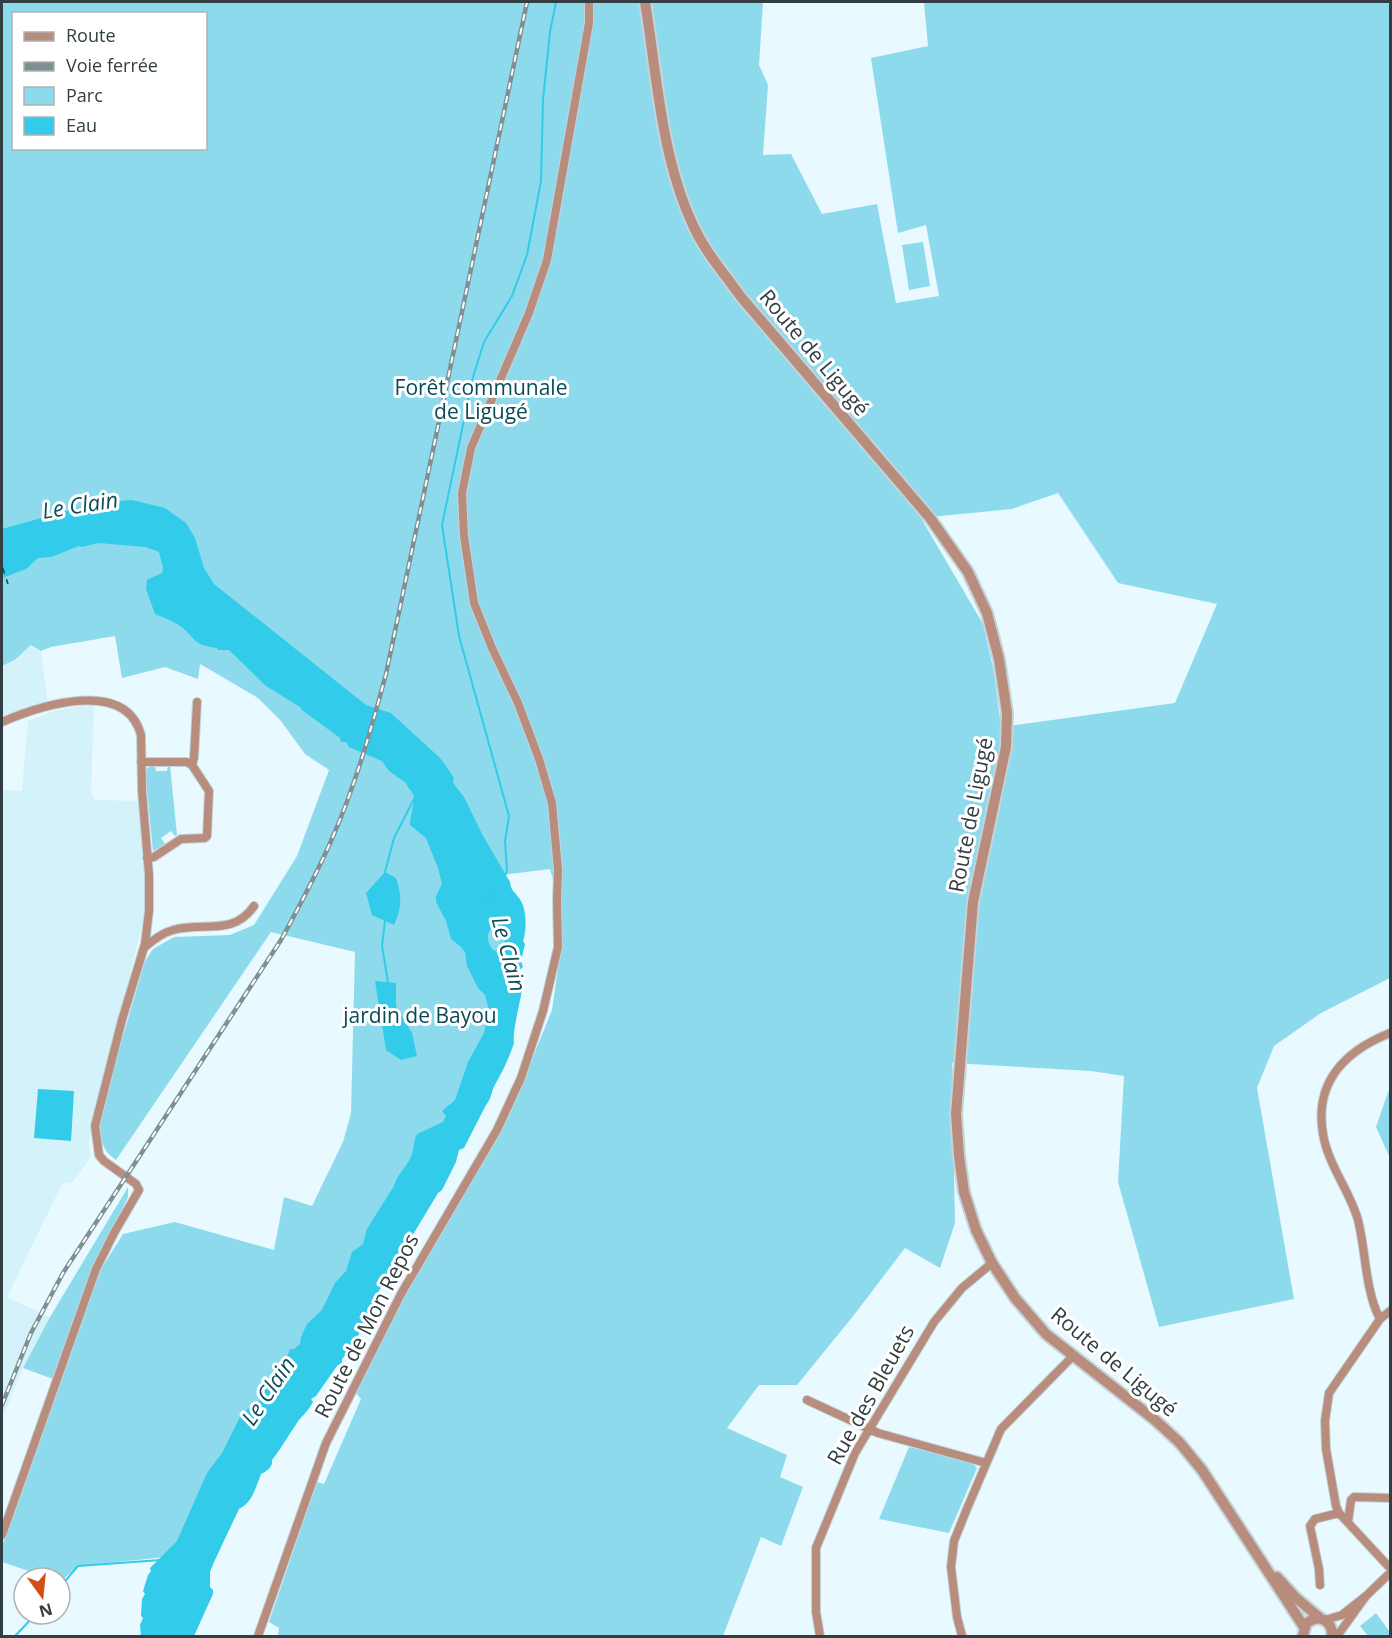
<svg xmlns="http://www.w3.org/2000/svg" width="1392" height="1638" font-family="'Open Sans',sans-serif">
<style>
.built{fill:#d4f2fa}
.green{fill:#8ddaed;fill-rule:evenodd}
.water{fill:#32cbea;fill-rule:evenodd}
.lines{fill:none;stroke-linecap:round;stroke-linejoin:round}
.stream{stroke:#32cbea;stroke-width:2}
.ferry{stroke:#0e4d5a;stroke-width:1.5;stroke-dasharray:8 6;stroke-linecap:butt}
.minor-casing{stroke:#c4d4d9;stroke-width:10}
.tertiary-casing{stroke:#c4d4d9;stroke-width:14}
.minor{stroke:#b98d7e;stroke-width:8}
.tertiary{stroke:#b98d7e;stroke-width:10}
.rail-casing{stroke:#808f93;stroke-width:4.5}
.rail{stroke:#fff;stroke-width:2;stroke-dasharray:7;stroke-linecap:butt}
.labels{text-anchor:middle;stroke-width:6;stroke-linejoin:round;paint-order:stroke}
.street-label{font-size:21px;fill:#323e41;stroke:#fff}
.park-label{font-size:21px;fill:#094a57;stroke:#fff}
.water-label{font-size:22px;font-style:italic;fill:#0e4d5a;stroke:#fff}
</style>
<rect width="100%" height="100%" fill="#e8faff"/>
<path class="built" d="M32,645L41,651L48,704L2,716V666L16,659Z
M82,706H94L91,792L95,800L139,801L145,880L144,919L92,1126L89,1144L91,1156L73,1182L62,1184L7,1297L50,1317L23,1368L2,1419V790L22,791L28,721L54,711Z"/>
<path class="green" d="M2,2H763L759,65L768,85L763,155L791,154L822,214L877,204L896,303L939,296L926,225L898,233L871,58L928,46L924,2H1390V978L1321,1013L1274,1046L1257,1088L1294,1299L1159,1327L1118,1182L1124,1076L1091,1071L952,1063L955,1223L940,1268L905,1248L854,1315L797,1385H759L727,1428L787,1455L780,1477L803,1487L781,1546L761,1537L723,1636H278L279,1628L269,1622L317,1482L324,1484L361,1399L355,1392L409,1288L509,1116L552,1010L562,941L560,903L550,869L495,876L511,944L483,1063L186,1555L78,1566L60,1582V1578H49L2,1562V1546L101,1269L123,1234L175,1222L274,1250L284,1197L312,1206L343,1142L351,1113L355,952L271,932L116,1160C99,1149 100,1134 100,1115L145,961L153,949L174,937L230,935L254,925L297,856L329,770L305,754L281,721L258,698L200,664L198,679L165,667L122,678L115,636L51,647L41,651L31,645L16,659L2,666ZM14,14H206V148H14ZM1058,493L1118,583L1217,604L1175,703L1001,727L994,672L983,624L921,518L1012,509Z
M923,242L930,286L909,290L902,245Z
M153,765L155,766L156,771H167L168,765H170L177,835L175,836L171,831L161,838L165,844L153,851L145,770Z
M1390,1091V1158L1376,1127L1388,1092Z
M128,1187V1197L86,1284L53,1379L23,1368L50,1317Z
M909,1447L969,1460L977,1468L949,1533L879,1519Z
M1376,1613L1390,1632V1636H1368L1360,1626Z"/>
<path class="water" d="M132,500L165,508L186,523L195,538L204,568L214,584L366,705L391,713L441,759L454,778L453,783L464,797L482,834L510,882C511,891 514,891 519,898C527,908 527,929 523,941L525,944L521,961L523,967L518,971L520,981L518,988L522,990C520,1002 512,1034 514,1043C508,1061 504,1068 496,1083C491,1091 492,1098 486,1105L464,1148L459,1150L456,1162L442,1190L438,1193L376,1296L367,1319L351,1349L342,1359V1363L337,1366L316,1396L311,1399L313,1402C308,1412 300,1417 295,1426C287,1437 281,1449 272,1460C273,1467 267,1471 261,1474C256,1487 252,1503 239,1509L214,1562L210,1572V1587L213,1590V1594L194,1636H141L140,1625L143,1618L141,1616L142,1599L145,1594L143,1591L148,1575L151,1571L150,1568L177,1541L207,1473L222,1453L242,1413L263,1398L266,1386L279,1365L287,1357L290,1349H294L300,1344L301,1337L307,1324L322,1310L335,1283L346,1271L352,1252L363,1244L367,1229L394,1186C396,1176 405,1169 410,1159C414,1152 413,1142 417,1134L443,1122L446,1116L442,1111L455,1100L468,1062L484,1033L489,1011L485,995L478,988L467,966L465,952L461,947L451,939L446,921L436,902V896L442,884L438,868L426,838L410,825C410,816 414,806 414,797C413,791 408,789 406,783L389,771L382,761L349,747L346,742H341L340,738L302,710L300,707L266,686L229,650H218L217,648C195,645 198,642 184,629C176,622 165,618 155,614L146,589L147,580L162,573L163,568L159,552L146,547L98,543L82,547L79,546L51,557L38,558L26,569L2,578V529L95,503ZM497,924C504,932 508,943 501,953L493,950C485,939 486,931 497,924Z
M385,872L396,878C402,896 402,908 394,925L372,915L366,893Z
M375,981L396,983V1006L412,1033L417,1056L401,1060L386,1050Z
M38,1089L74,1091L71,1141L34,1138Z"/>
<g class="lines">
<path class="stream" d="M385,872L394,838L414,799
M505,875L507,871L505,841L509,816L459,636L442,525L473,377L484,342L512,296L527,255L541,181L543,100L550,32L556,2
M487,902L494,892
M385,921L382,946L388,982
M60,1587L78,1566L161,1560
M15,1636L36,1614"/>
<path class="ferry" d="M2,566L8,584"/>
<defs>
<path id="minor" d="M2,722C39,706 126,677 141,735L142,791L149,875V911L145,944L122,1020L95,1126L99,1155L104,1161L136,1184L139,1190L114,1233L96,1269L2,1535
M141,762H187L192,765L209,791L207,836L205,838L181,839L154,857L147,858
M192,765L194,758L197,702
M145,947C153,940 162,933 173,930C202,921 233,937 254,906
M1390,1033C1345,1051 1314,1082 1323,1134C1328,1165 1350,1191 1358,1220C1366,1251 1365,1291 1380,1319L1329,1393L1325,1421L1326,1449L1336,1506L1339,1513L1390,1568
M1380,1319L1390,1311
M807,1400L878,1433L986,1463
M1348,1522L1351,1500L1354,1497L1390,1498
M1320,1585L1319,1569L1310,1526L1315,1519L1339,1513
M1366,1596L1390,1573
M1325,1620L1342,1615L1366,1596L1340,1632L1332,1636
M258,1636L326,1443L401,1294L497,1130L521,1078L543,1011L558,947L557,901L558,870L552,803L539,759L518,703L492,648L474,603L464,536L462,493L471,448L529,313L547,260L589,23V2
M820,1636L816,1612V1548L855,1453L934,1322L962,1288L992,1263
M962,1636L957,1617L951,1567L954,1541L966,1511L1001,1429L1073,1356"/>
<path id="tertiary" d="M645,2C657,75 661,157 693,225C705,252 724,273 741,297L930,518L968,572L987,613L999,659L1007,713L1006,747L973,902L956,1114L959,1156L964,1192L976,1230L992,1263L1015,1298L1046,1334L1155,1420L1179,1442L1202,1470L1304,1627
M1277,1577L1296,1598L1320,1618
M1303,1636L1306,1624C1318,1613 1333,1620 1332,1636"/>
</defs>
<use href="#minor" class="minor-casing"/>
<use href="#tertiary" class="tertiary-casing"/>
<use href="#minor" class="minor"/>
<use href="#tertiary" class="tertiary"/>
<defs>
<path id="rail" d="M2,1405L31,1333L63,1273L281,940C299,907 316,875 331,841C355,787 371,730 386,674L527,2"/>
</defs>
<use href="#rail" class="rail-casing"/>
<use href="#rail" class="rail"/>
</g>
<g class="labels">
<g class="street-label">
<text transform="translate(814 353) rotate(50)" y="7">Route de Ligugé</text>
<text transform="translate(971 815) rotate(-79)" y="7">Route de Ligugé</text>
<text transform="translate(367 1326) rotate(-63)" y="7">Route de Mon Repos</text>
<text transform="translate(1114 1362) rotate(40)" y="7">Route de Ligugé</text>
<text transform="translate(871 1395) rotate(-61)" y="7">Rue des Bleuets</text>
</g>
<g class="park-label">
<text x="481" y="395">Forêt communale<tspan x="481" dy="24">de Ligugé</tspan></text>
<text x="420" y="1023">jardin de Bayou</text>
</g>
<g class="water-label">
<text transform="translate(80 505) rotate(-9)" y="8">Le Clain</text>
<text transform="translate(509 954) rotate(75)" y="8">Le Clain</text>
<text transform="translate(268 1391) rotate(-56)" y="8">Le Clain</text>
</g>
</g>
<rect width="1392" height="1638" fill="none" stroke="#323e41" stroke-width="6"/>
<rect x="12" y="12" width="195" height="138" fill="#ffffff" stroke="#adb2b3" stroke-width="1.5"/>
<rect x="24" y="32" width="30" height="9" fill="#b98d7e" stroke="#adb2b3" stroke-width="1.5"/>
<text x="66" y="42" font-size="18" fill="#323e41">Route</text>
<rect x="24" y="62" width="30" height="9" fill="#808f93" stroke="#adb2b3" stroke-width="1.5"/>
<text x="66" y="72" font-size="18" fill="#323e41">Voie ferrée</text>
<rect x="24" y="87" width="30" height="18" fill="#8ddaed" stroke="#adb2b3" stroke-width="1.5"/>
<text x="66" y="102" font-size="18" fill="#323e41">Parc</text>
<rect x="24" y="117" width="30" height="18" fill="#32cbea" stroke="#adb2b3" stroke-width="1.5"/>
<text x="66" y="132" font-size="18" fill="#323e41">Eau</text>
<g transform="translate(42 1596) rotate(165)"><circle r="28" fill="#ffffff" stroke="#adb2b3" stroke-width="1.5"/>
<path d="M0-4.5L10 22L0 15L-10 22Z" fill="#d44e14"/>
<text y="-9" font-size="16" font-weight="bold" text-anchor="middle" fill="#323e41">N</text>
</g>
</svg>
